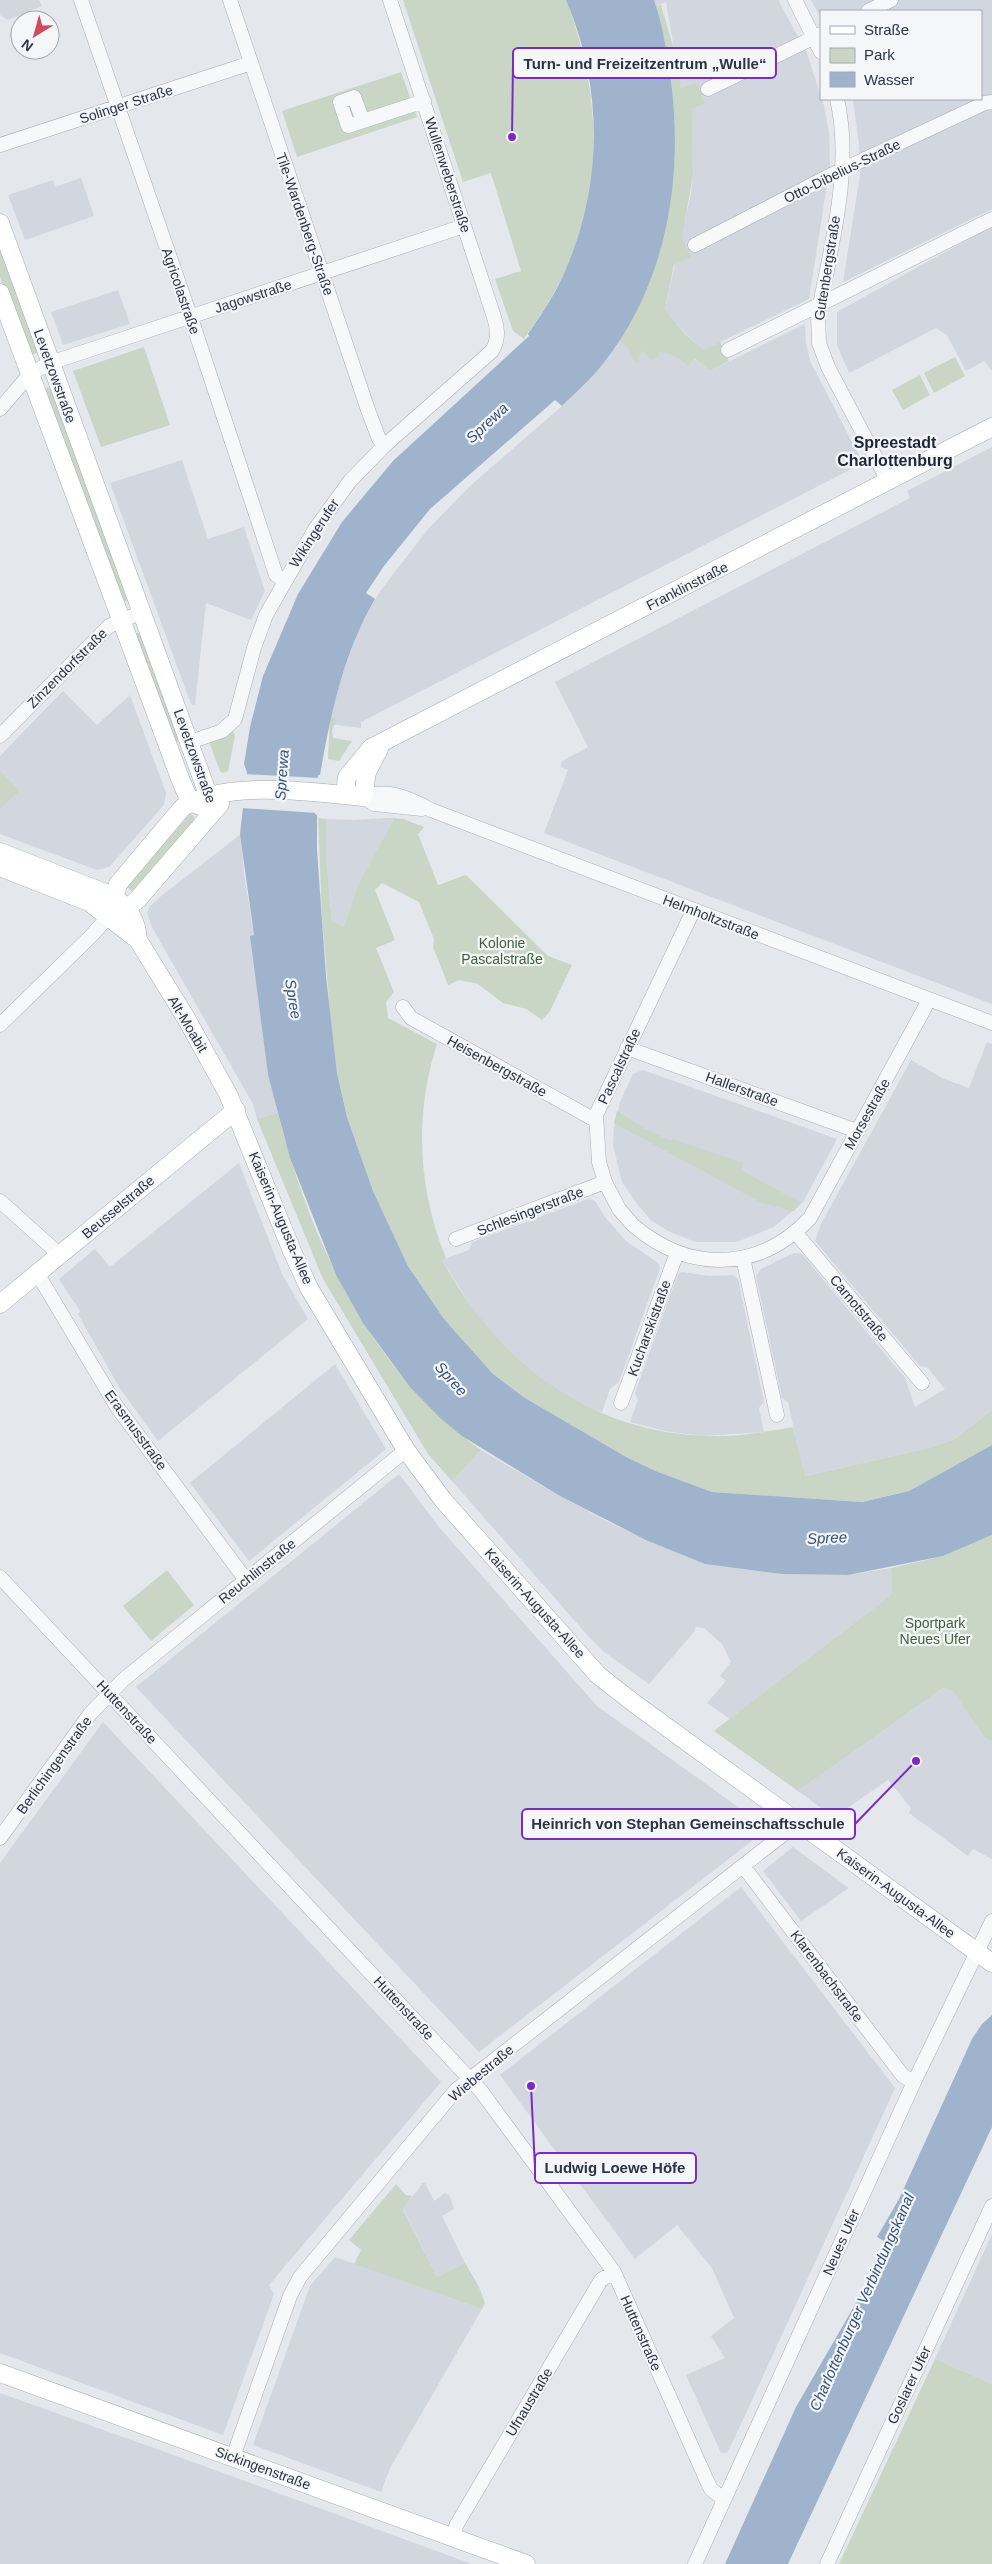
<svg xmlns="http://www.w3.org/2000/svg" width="992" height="2564" font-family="Arial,sans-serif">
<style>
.built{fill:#d2d6de}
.green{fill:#c9d6c5}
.water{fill:#9fb4cc}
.pier{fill:#e4e7ec}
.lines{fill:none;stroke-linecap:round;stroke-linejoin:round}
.minor-casing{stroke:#a9aeb7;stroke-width:15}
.major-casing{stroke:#a3abb8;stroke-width:19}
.minor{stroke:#f7f8fa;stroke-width:14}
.major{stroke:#fff;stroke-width:18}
.labels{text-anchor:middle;stroke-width:4.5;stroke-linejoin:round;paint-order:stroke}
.street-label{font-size:14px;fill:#2b3445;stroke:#f4f6f9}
.park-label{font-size:14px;fill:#3f6138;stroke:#f4f6f9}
.water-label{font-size:15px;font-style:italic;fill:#34527a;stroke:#f4f6f9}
.quarter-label{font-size:16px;font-weight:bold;fill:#1d2536;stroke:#f4f6f9}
.leader{fill:none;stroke:#7b2cbf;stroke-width:2}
.callout-dot{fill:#7b2cbf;stroke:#f4f6f9;stroke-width:2}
.callout{fill:#f4f6f9;stroke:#7b2cbf;stroke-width:2}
.callout-label{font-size:15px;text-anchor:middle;font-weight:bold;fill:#2b3445}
</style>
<rect width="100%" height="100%" fill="#e4e7ec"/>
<path class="built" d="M0,0H39L42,6L8,20L0,15Z
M654,0H778L807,53L824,106L829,132L830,166L809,299L704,350L685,333L665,309L691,194L693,175L692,109L681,89L666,2L656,6Z
M811,0H992V209L843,282L860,175L859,145L853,99H981V11H821V18Z
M81,178L94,216L25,240L8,195L53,180L55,187Z
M992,226V371L984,361L966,371L947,335L936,328L849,373L837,345V312Z
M118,290L130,324L63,345L51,312Z
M636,313L710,371L805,324L806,344L811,363L863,463L361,722V728L329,724L338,686L358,631L375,599L387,582L429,528L470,486L562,406L601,366Z
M992,447V1004L544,833L568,770L561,767L562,761L588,747L555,682L910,498L907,491Z
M182,460L208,539L244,527L265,591L251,620L206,603L195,705L191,704L110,483Z
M63,691L97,725L130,695L166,793L164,805L109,867L97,870L0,834V809L20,791L0,770V756Z
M388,818H394L357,887L344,926L332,922L326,857V819L354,820Z
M241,834L244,874L254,935L250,936L268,1075L278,1113L257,1119L253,1104L153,929L147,913L150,906L160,897Z
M987,1042L992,1044V1410L955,1439L929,1448L804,1476L788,1402L782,1398L756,1276L761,1269L794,1253L802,1254L905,1378L915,1407L945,1389L927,1367L920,1366L815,1241L821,1224L911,1060L944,1079L969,1088Z
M643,1070L837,1139L803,1202L774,1227L737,1242H695L668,1231L651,1220L637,1204L622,1182L613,1145L614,1127L620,1102L633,1074Z
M239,1163L282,1274L308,1319L158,1441L119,1387L78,1314L80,1311L59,1279L95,1249L110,1267Z
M588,1199L595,1201L605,1217L626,1241L657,1262L660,1268L619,1382L610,1389L602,1412L588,1408L557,1391L506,1349L477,1316L442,1260L469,1250L472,1242Z
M682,1272L709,1276L732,1275L738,1279L764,1402L759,1408L764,1432L703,1436L665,1431L630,1422L638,1400L635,1393L678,1274Z
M335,1364L386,1449L249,1561L190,1483Z
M481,1450L560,1496L612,1524L705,1564L782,1574L848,1575L891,1568L892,1594L730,1719L707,1703L726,1681L720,1676L731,1662L722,1644L704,1628L695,1627L694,1632L649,1684L604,1652L589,1637L452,1481Z
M399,1474L439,1527L597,1706L752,1817L753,1840L479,2052L136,1687Z
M943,1688L953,1690L985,1738L992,1742V1859L973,1849L968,1856L909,1813L911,1808L888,1780L837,1815H831L798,1791Z
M103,1722L441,2082L269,2285L274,2294L223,2435L0,2353V1863Z
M793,1847L849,1888L801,1921L763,1871Z
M741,1887L895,2088L736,2435L727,2453H721L686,2375L725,2358L711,2336L734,2318L712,2268L677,2225L635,2259L500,2075Z
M423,2183H425L434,2201L445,2193L449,2195L454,2209L442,2216L465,2263L437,2277L403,2209Z
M992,2234V2384L935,2359Z
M335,2257L482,2309L390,2468L381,2492L253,2445L310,2286Z
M0,2393L193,2462L472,2564H0Z"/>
<path class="green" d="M403,0H566L569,7C602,101 606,202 555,291C546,308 534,323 524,339L513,331L495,279L521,271L491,173L463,182Z
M661,5L676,56L681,88L697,83L705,103L692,109L693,175L682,238L691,257L674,265L665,309L685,334L704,350L720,342L729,361L710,371L694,358L688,366C679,357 671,353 659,352V357L650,360L643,350L638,358L640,362L636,364L628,348L619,340C682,234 688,124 656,6Z
M401,72L417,117L297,157L282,111Z
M0,246L41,351L29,356L0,277Z
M144,347L170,425L101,447L73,371Z
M955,357L965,376L934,393L924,373Z
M920,375L930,395L903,410L892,390Z
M54,385L131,599L123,602L42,390Z
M144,631L182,740L174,743L132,635Z
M330,716L336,719L332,731L333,738L352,741L339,761L328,759Z
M233,731L235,736L228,771L223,773L220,771L210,744L211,740Z
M0,770L20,791L0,809Z
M190,814L194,816V820L132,891L126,886Z
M318,818L326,819V857L332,922L344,926L357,887L394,818L403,819L424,827L418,834L438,885L466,875L548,956L572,965L550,1011L542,1020L526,1009L503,1003L478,984L459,980L448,985L433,947L434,939L419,902L382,883L375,890L395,940L376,948L394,992L386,1002L388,1018L437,1044C414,1115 418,1190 446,1258L442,1260C501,1368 599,1440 726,1436C749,1435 771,1431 793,1427L805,1476L929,1448L955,1439L992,1410V1445L909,1491L861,1502L712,1492L658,1472L628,1458L525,1398L493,1374L444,1319L408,1266L373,1191L347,1117L337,1073L331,1023L322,917Z
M617,1111L645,1129L671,1141L672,1139L743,1163L741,1170L801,1203L794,1211L762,1203L614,1123Z
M278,1113C311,1244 370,1369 481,1450L452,1481L428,1454L323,1279L257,1119Z
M992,1535V1742L985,1738L953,1691L943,1688L798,1791L714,1731L892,1594L891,1568L943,1556Z
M167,1570L194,1605L151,1641L123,1606Z
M396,2184L406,2195L412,2196L403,2210L437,2277L465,2263L479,2287L485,2303L482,2309L354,2264L361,2250L349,2240Z
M935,2359L992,2384V2564H839Z"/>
<path class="water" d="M566,0H654C664,28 668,60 672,89C683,186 664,288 602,365C590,380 575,393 562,406L555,400L430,509L384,566L366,593L375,599C343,654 331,713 320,775H318L315,814L317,815V850L326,976L337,1073L347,1117L373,1191L408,1266L444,1319L493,1374L525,1398L628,1458L658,1472L712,1492L862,1502L909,1491L992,1445V1535L943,1556L848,1575L782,1574L705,1564L646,1540L560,1496L462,1436L440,1418L410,1387L363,1323L336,1275L290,1158L268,1075L250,936L254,935L240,834L247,772L244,764L250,727L263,676L298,594L342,522L393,461L529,336L528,334C537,320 548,305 556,290C603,199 606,93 566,0Z
M992,2015V2127L788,2564H725L796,2407L879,2263L881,2264L891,2246L877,2237L899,2199L972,2039L982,2024Z"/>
<path class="pier" d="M244,774L320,778L317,813L241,808Z
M877,2237L891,2246L881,2265L878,2263L784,2427L793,2406L876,2262L880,2261L888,2247L876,2239Z"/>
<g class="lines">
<defs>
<path id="minor" d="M81,0L194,327L276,575L284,580
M230,0L368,410L379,439L384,446
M795,0L821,52
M868,11L891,0
M708,89L821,34
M837,99C853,168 831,246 818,315L819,343L828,367L888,481
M363,121L354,97L340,102L348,126L424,101
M0,145L251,63
M695,245L833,174L985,103L992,102
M728,350L992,219
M0,409L30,374L50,363L464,226
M0,736L109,626L142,612
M190,742L222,731L235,719L254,648L266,615L315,529L350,481L384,446L492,351C501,336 496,323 491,308L390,0
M363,797C387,788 409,798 431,810L992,1023
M363,797L374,804L422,809
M403,1007L411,1018L595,1120
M0,1025L92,935L109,916
M627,1048L857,1131
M0,1201L60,1255
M632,1224L619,1209L605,1182L599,1162L596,1115L693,911
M634,1226C690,1273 759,1272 810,1218L929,1000
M795,1232L922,1383
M456,1239L605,1182
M743,1258L777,1415
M37,1273L117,1407L246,1580
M621,1403L677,1253
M0,1577L481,2091L614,2272L707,2481L711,2489L723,2499
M0,1838L90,1714L123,1680L406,1450
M743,1866L903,2076L914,2082
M233,2457L290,2296L300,2277L456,2090L799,1822
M452,2537L457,2524L601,2280L614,2272
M695,2564L914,2082L992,1921
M827,2564L992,2206"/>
<path id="major" d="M0,223L214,811
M0,293L181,781L190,802L214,811
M345,795L347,777L371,748L992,427
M0,852L113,896C128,908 137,920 138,940
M0,867L89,902L138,940L186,1018L228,1094L292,1251L309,1288L406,1450L443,1500L574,1648L598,1675L635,1704L992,1963
M109,916L118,884L182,808C222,779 314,792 363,797L367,772L379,749
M109,916L128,908L138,899L220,804
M0,1304L236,1110
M0,2373L526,2564"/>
</defs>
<use href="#minor" class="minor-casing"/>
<use href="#major" class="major-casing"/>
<use href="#minor" class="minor"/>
<use href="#major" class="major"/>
</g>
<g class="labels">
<g class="street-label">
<text transform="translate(126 104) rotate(-18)" y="5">Solinger Straße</text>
<text transform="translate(842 171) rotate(-26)" y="5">Otto-Dibelius-Straße</text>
<text transform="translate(448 175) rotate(72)" y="5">Wullenweberstraße</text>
<text transform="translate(305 224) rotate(71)" y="5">Tile-Wardenberg-Straße</text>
<text transform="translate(827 268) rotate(-81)" y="5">Gutenbergstraße</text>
<text transform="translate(181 291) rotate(71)" y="5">Agricolastraße</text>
<text transform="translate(253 296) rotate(-18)" y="5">Jagowstraße</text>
<text transform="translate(55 376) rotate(70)" y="5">Levetzowstraße</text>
<text transform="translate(314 533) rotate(-57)" y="5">Wikingerufer</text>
<text transform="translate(687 586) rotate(-27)" y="5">Franklinstraße</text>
<text transform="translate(67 668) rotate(-45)" y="5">Zinzendorfstraße</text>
<text transform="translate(195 756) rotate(70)" y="5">Levetzowstraße</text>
<text transform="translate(711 917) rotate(21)" y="5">Helmholtzstraße</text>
<text transform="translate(188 1024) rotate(59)" y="5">Alt-Moabit</text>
<text transform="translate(497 1066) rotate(29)" y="5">Heisenbergstraße</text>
<text transform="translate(619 1066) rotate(-65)" y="5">Pascalstraße</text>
<text transform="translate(742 1089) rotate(20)" y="5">Hallerstraße</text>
<text transform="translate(867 1114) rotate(-61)" y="5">Morsestraße</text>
<text transform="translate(118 1207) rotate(-40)" y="5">Beusselstraße</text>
<text transform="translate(530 1211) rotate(-21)" y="5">Schlesingerstraße</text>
<text transform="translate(281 1218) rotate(67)" y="5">Kaiserin-Augusta-Allee</text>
<text transform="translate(859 1308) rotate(50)" y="5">Carnotstraße</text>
<text transform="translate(649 1328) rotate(-70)" y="5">Kucharskistraße</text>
<text transform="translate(136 1430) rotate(54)" y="5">Erasmusstraße</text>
<text transform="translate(257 1571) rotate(-39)" y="5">Reuchlinstraße</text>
<text transform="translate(535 1603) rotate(48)" y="5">Kaiserin-Augusta-Allee</text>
<text transform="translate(127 1712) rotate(47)" y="5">Huttenstraße</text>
<text transform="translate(54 1765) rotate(-54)" y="5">Berlichingenstraße</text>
<text transform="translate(896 1893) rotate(36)" y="5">Kaiserin-Augusta-Allee</text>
<text transform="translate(827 1976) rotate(53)" y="5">Klarenbachstraße</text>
<text transform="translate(404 2008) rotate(47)" y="5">Huttenstraße</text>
<text transform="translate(481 2073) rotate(-40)" y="5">Wiebestraße</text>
<text transform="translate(841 2242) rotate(-66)" y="5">Neues Ufer</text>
<text transform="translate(641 2333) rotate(66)" y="5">Huttenstraße</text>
<text transform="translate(909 2385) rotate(-65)" y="5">Goslarer Ufer</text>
<text transform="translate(529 2402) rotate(-59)" y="5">Ufnaustraße</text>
<text transform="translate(263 2468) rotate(20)" y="5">Sickingenstraße</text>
</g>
<g class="park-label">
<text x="502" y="948">Kolonie<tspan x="502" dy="16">Pascalstraße</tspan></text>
<text x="935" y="1628">Sportpark<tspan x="935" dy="16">Neues Ufer</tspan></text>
</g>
<g class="water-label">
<text transform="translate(487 423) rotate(-43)" y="5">Sprewa</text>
<text transform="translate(282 775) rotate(-86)" y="5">Sprewa</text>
<text transform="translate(293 999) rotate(81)" y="5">Spree</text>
<text transform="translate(451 1379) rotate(48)" y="5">Spree</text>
<text transform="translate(827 1538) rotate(-3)" y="5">Spree</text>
<text transform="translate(862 2302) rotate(-66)" y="5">Charlottenburger Verbindungskanal</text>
</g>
<g class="quarter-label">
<text x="895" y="448">Spreestadt<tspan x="895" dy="18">Charlottenburg</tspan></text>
</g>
</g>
<path class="leader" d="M512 137L513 63M916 1761L855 1824M531 2086L535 2168"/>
<g class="callout-dot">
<circle cx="512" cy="137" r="5"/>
<circle cx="916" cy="1761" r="5"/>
<circle cx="531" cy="2086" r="5"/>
</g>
<g class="callout">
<rect x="513" y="48" width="263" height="30" rx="5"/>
<rect x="522" y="1809" width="333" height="30" rx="5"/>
<rect x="535" y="2153" width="161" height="30" rx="5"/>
</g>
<g class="callout-label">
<text x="645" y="69">Turn- und Freizeitzentrum „Wulle“</text>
<text x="688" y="1829">Heinrich von Stephan Gemeinschaftsschule</text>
<text x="615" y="2173">Ludwig Loewe Höfe</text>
</g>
<rect x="820" y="10" width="162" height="90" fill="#f4f6f9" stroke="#a4a8b1"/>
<rect x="830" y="26" width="25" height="8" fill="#ffffff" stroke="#a4a8b1"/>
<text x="864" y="35" font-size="15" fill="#2b3445">Straße</text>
<rect x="830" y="48" width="25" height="15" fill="#c9d6c5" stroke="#a4a8b1"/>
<text x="864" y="60" font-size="15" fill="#2b3445">Park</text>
<rect x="830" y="72" width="25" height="15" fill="#9fb4cc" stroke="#a4a8b1"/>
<text x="864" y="85" font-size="15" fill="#2b3445">Wasser</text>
<g transform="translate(35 35) rotate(217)"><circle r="24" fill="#f4f6f9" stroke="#a4a8b1"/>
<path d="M0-4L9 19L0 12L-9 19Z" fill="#d1495b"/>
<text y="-8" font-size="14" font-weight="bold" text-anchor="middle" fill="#2b3445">N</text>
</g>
</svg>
